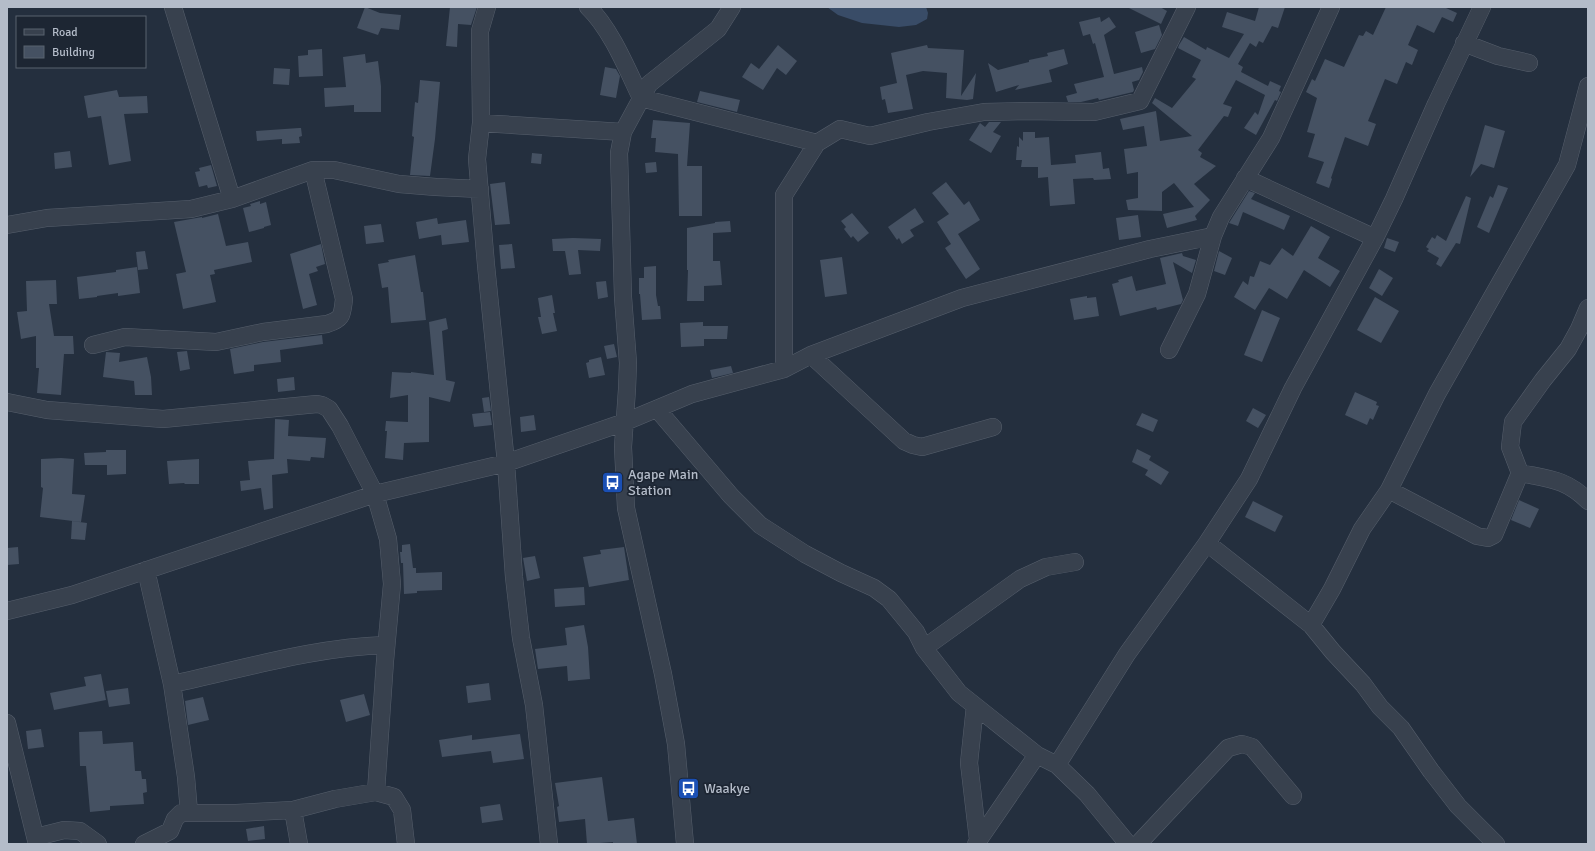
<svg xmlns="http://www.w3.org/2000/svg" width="1595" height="851" font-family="Signika,sans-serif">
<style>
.water{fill:#394c67}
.building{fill:#455162}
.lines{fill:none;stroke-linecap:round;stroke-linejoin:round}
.minor-casing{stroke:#565f6c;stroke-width:18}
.minor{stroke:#38414e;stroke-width:17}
.labels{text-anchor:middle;stroke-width:3.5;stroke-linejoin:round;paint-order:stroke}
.poi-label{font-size:14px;fill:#b4bcc9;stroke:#1d2633;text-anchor:start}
</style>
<rect width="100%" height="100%" fill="#242f3e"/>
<path class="water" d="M827,7H926L928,13L927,19L916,25L899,27L862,23L838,15Z"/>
<path class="building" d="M365,7L380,13L401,15L399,30L381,28L378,35L357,28Z
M450,7H477L471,25L458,24L457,47L446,46Z
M1127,7H1160L1167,11L1161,24Z
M1259,7H1285L1278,28L1272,26L1263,43L1259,41L1256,47L1250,43L1238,64L1243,67L1241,72L1268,86L1270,81L1281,86L1279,91L1281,92L1277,101L1275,100L1256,135L1244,128L1255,112L1258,115L1265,95L1236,80L1223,104L1232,107L1228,117L1224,116L1198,150L1202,153L1200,157L1216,166L1194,184L1210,200L1195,216L1197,220L1167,228L1163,214L1194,207L1174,183L1162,192V211L1128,210L1126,200L1138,198V172L1127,174L1124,149L1147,146L1144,126L1123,130L1120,119L1156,111L1160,141L1192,136L1152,103L1155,98L1172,108L1196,79L1192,77L1201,60L1178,48L1179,45L1184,37L1206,50L1207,47L1229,58L1244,34L1222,27L1227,12L1255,21Z
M1386,7H1446V8L1457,13L1453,22L1442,17L1434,33L1417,25L1408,45L1418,50L1412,65L1406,62L1397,84L1385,79L1368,121L1376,124L1368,146L1345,137L1331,178L1332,179L1329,188L1316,183L1324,162L1308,157L1315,134L1307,132L1317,98L1306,92L1312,79L1315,81L1325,59L1344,67L1359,35L1363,36L1366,31L1373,35Z
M1100,17L1101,22L1109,17L1116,27L1104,35L1114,74L1142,67L1143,72L1139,80L1132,82L1134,90L1133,92L1099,100L1098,98L1081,102H1068L1066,96L1077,93L1074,84L1104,77L1095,43L1093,44L1090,34L1083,36L1079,22Z
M1159,25L1162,35L1155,49L1141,53L1135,32Z
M778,45L797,61L786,75L777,68L763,90L742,77L751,63L759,69Z
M927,45L928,48L964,50L961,96L976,73L973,99L967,100L946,98L947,73L923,71L906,75L913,109L888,113L885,99L882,100L880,87L897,83L891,53Z
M322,49L323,76L299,77L298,56L308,55V50Z
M1064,49L1068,64L1049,70L1052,82L1015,90L1019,85L996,92L988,63L998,70L1029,62V60L1048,56L1047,53Z
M365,54L366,63L378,61L381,86V112H354V105L325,107L324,88L346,87L343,57Z
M605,67L616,69L620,76L616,98L600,95Z
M274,68L290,69L289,85L273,84Z
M420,80L440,82L435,139L430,176L410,175L414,137L412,136L415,102L418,103Z
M117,90L119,97L147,96L148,113L124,114L131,161L109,165L101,116L88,118L84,96Z
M700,91L740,100L737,112L697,102Z
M653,120L690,123L687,166H702V216H679L678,154L655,152L656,138H651Z
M989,122H1001L993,132L1001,136L991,153L969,140L980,123L985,127Z
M1485,125L1505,131L1494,168L1481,164L1470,177Z
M299,128H301L302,136L299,137L300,143L282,144V139L257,141L256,131Z
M1023,132H1035V138L1049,137L1051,165L1076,163L1075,155L1101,152L1103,169L1109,168L1111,179L1094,180L1093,178L1073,179L1075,204L1050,206L1048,177L1038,178V167H1021L1022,160H1016L1017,146L1019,147V137L1023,141Z
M70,151L72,167L55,169L54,153Z
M532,153L542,154L541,164L531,163Z
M656,162L657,172L646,173L645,163Z
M211,165L217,186L208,188L207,185L199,187L195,172L200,171L199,168Z
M505,182L510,224L495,225L490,184Z
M946,182L964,205L969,201L980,220L958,234L980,269L966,279L945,248L951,244L937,222L949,214L932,193Z
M1498,185L1508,188L1489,233L1477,227L1490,196L1493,198Z
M1249,191L1255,193L1251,199L1290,216L1284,230L1243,212L1238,226L1229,223Z
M1466,196L1471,198L1460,244L1456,243L1441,267L1436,264L1439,258L1427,251L1429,249L1426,247L1432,237L1435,239L1437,235L1446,241Z
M260,201V204L266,202L271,225L264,227V228L249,232L243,208L251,206L250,204Z
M915,208L924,222L910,230L914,236L902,244L899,238L897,240L888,227Z
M852,213L869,233L858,242L853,236L851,238L844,229L846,227L841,221Z
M218,214L226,246L248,242L252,262L214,270L215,274L210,275L216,302L183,309L176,274L186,272L174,222L202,217V218Z
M1138,215L1141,237L1119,240L1116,218Z
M437,218L438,224L466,220L469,242L442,245L441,235L419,239L416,222Z
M730,221L731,232L713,233V261H720L722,285L704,286V301H687L688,270H687V228L715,223V222Z
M381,224L384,242L366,244L364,226Z
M1311,226L1330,237L1318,258L1340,271L1330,287L1304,270L1287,299L1269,288L1255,310L1234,297L1243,281L1248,285L1250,276L1254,277L1260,261L1270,265L1282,248L1293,256Z
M573,238L601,239L600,251L578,250L581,274L569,275L565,251H553L552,239Z
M1387,238L1399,242L1395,252L1384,248Z
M321,244L325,264L316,267L318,271L309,274L317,305L303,309L290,254Z
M512,244L515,268L501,269L499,245Z
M145,251L148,269L138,270L136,252Z
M1219,251L1232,258L1225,275L1214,271Z
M1182,253L1183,256L1196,260L1192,273L1173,262L1183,300L1181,304L1157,310L1156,307L1120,316L1112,284L1119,282L1118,280L1132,276L1136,291L1166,284L1160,258Z
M415,255L421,292H423L426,320L391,323L388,287L382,288L378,264L389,262L388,260Z
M842,257L847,294L825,297L820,260Z
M656,266V295L658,306H660L661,319L642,320L640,294H639V278H644V267Z
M137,267L140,293L118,296V293L97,296V297L79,299L77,277L116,272V270Z
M1379,269L1393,278L1382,296L1369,288Z
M56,280L57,304H49L54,336H73L74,354H64L61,395L37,393L39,368H36V336L21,339L17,312L27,311L26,281Z
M606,281L608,297L598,299L596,282Z
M552,295L555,313H553L557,331L542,334L538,317H541L538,298Z
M1087,296V298L1096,297L1099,316L1074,320L1070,299Z
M1375,297L1399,311L1381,343L1357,330Z
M1262,310L1280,318L1262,362L1244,355Z
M446,318L448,329L442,331L446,380L455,382L450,402L429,397V442L404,443L403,460L385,458L387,431H385L386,421L408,422V395L390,398L392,372L411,373V372L434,375L429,322Z
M703,322V326H728L727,339H704V346L681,347L680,323Z
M322,335L323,344L280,350L281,362L254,365V371L234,374L230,349L263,342Z
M614,344L617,357L607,359L604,346Z
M187,351L190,369L180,371L177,352Z
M106,352L120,353L119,362L147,357L151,377L152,395H135L134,381L103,377Z
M601,357L605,375L589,378L586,363L589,362V360Z
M731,366L733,373L712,378L710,370Z
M294,377L295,390L278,392L277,379Z
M1355,392L1377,402L1376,405L1379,406L1373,420L1370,418L1367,425L1345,415Z
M489,397L491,411L484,412L482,398Z
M1253,408L1266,415L1258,428L1246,421Z
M490,412L492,425L474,427L472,414Z
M1142,413L1158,420L1153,432L1136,425Z
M534,415L536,430L521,432L520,417Z
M275,419L289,420L288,436L326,438L324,458L311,457L310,461L287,459L288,473L272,475L273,508L264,510L261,488L241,491L240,481L250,480L248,461L274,459Z
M1137,449L1151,456L1149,460L1169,472L1161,485L1145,475L1148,470L1132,462Z
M106,450H126V474L107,475V465H85L84,453L106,452Z
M61,458L74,459L72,494L85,495L81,522L40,517L43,488L41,487V459Z
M199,459V484H185L184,483L169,484L167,461Z
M1519,500L1539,509L1530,528L1511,520Z
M1253,501L1283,516L1275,532L1245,517Z
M72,521L87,523L85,540L71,539Z
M410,544L413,568H416V573L442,572V590L417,591V593L404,594L403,563H401L400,552H402V545Z
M18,547L19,564L7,565V548Z
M624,547L629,580L589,587L583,557L601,554L600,550Z
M535,556L540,578L527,581L523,558Z
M584,587L585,605L555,607L554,589Z
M584,625L588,647L590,679L568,681L567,666L538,669L535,649L567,645L565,628Z
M101,674L106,700L54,710L50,693L86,686L84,677Z
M489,683L491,700L468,703L466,686Z
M128,688L130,704L109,707L106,691Z
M364,694L370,715L346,722L340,700Z
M203,697L209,720L188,725L185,701Z
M41,729L44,747L28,749L26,731Z
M102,731L103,744L133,742L135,771H141L142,779H146L147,792L143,793L144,804L110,806V810L90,812L86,766H80L79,732Z
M520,734L524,759L493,763L491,751L442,757L439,740L472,735V740Z
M602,777L608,821L634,818L637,844H613V842L587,844L585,819L559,822L557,807L559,806L555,783Z
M500,804L503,820L482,823L480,807Z
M264,826L265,839L248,841L246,829Z"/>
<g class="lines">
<defs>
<path id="minor" d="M173,7L232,199
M487,7L480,31L481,123L477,159L486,265L506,463L514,577L521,638L534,705L549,844
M588,7C611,29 627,69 641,98L817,143L840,129L870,136L928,122L984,112L1023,111L1094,112L1140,101L1187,7
M1464,43L1498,56L1529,63
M481,123L623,132
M1245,178L1375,238
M7,225L47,218L191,209L232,199L313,170H334L399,184L436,187L480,189
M1588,308L1579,329L1568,349L1543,380L1513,422L1510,447L1520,473C1549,479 1566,479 1588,501
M93,345L125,337L216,342L263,332L327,324C343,319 342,315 344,299L313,170
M1169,350L1197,294L1213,236
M811,355L904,441L913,445L922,447L993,427
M784,369V195L817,143
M7,402L47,410L163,419L317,404L322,405L329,409L340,426L375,494L388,539L392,584L385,661L376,792
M657,409L731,496L760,525L805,554L841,573L874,588L889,599L916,632L924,648L959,693L1037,755L1057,765L1087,794L1128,844
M1389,490L1477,536L1488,538L1494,535L1520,473
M1207,543L1311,625L1333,652L1363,684L1380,707L1401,728L1431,771L1458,806L1496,844
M146,570L172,684L186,777L189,812
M7,611L72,595L375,494L506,463L625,422L692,394L784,369L811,355L962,298L1150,249L1213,236L1221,217L1271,138L1331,7
M1311,625L1332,589L1362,529L1389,490L1437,394L1567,165L1588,86
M924,648L1020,579L1046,567L1075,562
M172,684C243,669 314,647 386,645
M975,706L969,763L978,840
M7,723L37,844
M1057,765L1127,654L1207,543L1249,479L1293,388L1375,238L1394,199L1436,104L1482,7
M293,810L299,844
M36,837L64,830L80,831L98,844
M144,844L170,831L175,819L181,813H236L293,810L335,799L376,792L394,797L402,810L406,844
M685,844L676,744L663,674L626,508L623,447L627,389L628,363L623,297L619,153L623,132L649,84L718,29L732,7
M976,844L1037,755
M1138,844L1228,748L1242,744L1252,747L1293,796"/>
</defs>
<use href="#minor" class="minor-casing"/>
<use href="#minor" class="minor"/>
</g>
<defs>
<symbol id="bus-square" viewBox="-11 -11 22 22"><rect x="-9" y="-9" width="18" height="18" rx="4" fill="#1a4fb4" stroke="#1d2633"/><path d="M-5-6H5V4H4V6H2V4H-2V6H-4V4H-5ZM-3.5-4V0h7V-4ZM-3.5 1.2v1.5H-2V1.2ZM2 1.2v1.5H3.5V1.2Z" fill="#fff"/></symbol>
</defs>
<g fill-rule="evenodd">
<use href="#bus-square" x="600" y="470" width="25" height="25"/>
<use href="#bus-square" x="676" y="776" width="25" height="25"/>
</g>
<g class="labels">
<g class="poi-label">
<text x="628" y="479">Agape Main<tspan x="628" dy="16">Station</tspan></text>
<text x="704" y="793">Waakye</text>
</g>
</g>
<rect width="1595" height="851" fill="none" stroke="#b4bcc9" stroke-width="16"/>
<rect x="16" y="16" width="130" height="52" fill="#1d2633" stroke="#59626f"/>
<rect x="24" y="29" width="20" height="6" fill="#38414e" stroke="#59626f"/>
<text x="52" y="36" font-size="12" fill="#b4bcc9">Road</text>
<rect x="24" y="46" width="20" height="12" fill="#455162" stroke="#59626f"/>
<text x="52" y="56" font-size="12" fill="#b4bcc9">Building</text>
</svg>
